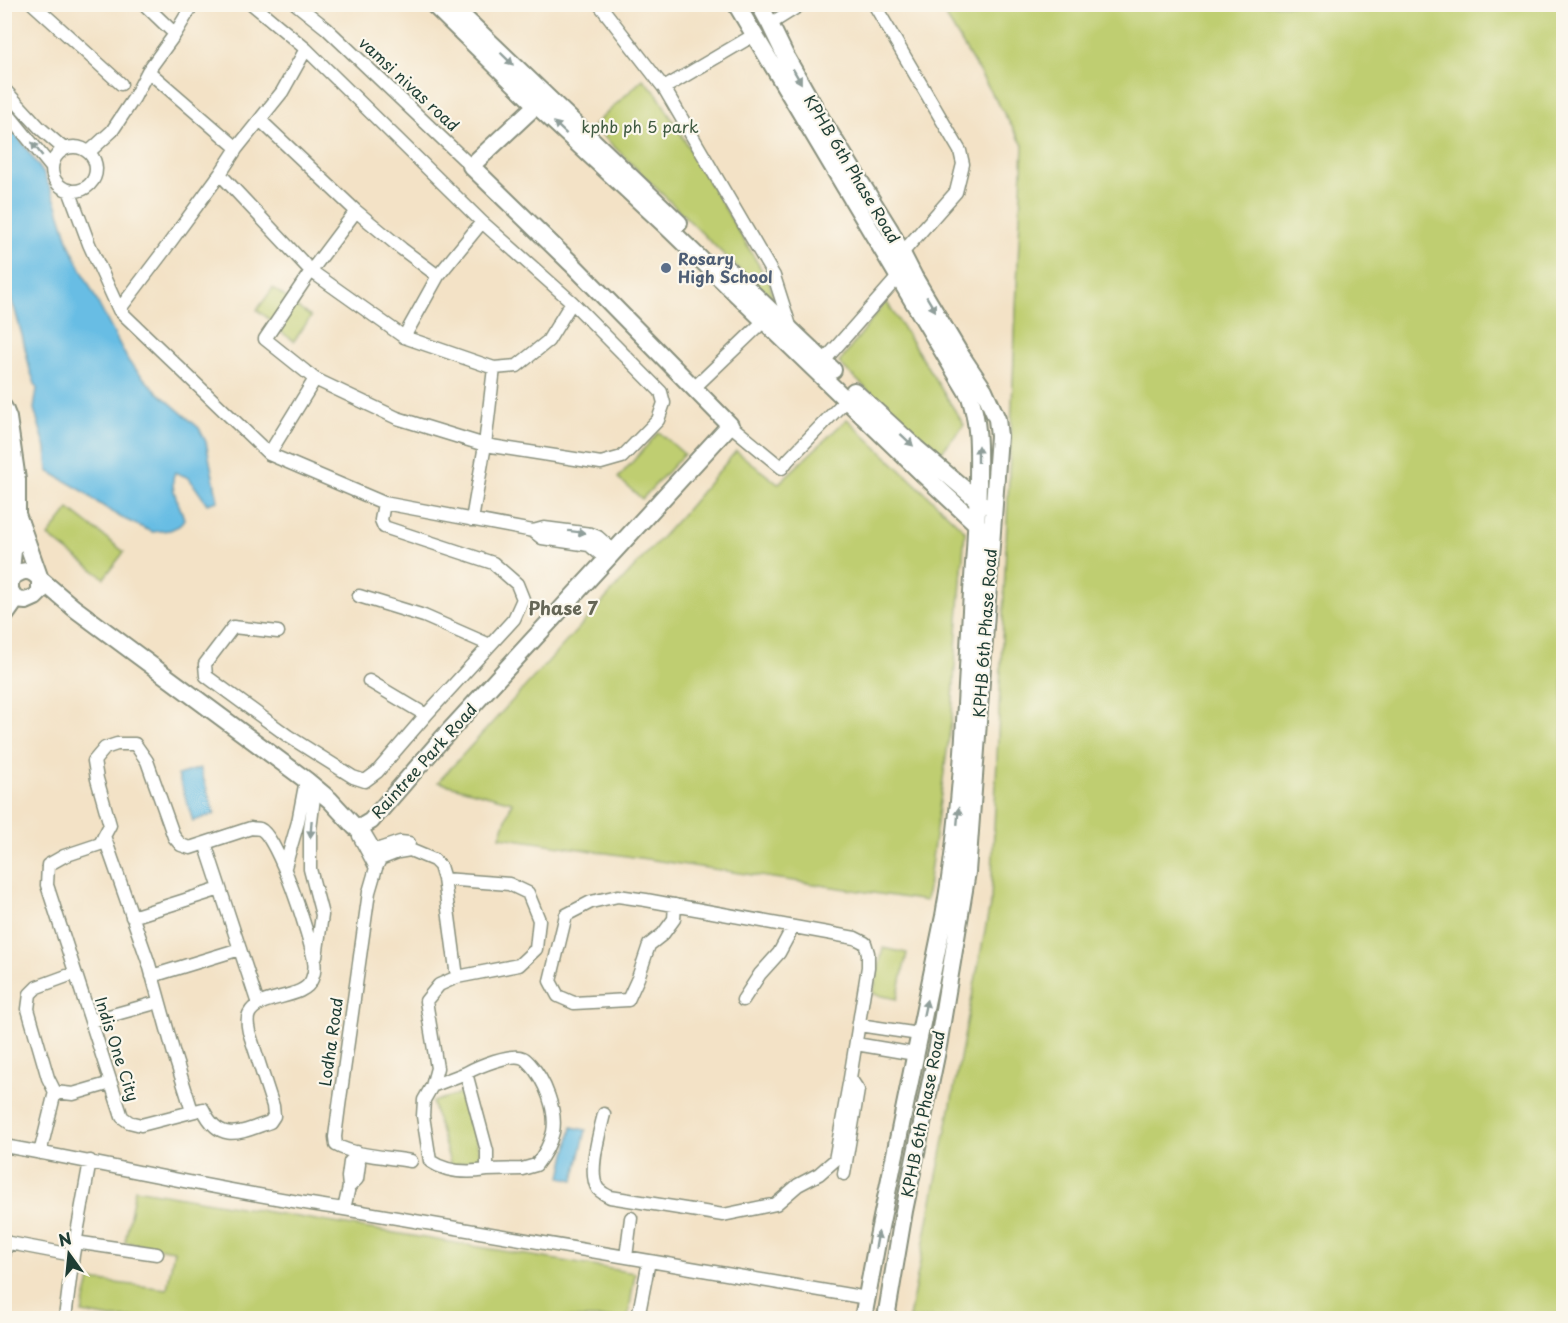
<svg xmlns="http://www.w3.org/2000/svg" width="1568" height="1323" font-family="'Playpen Sans',sans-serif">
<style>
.green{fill:#bfce71;stroke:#6f8652;stroke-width:1.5}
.water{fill:#68bde4;stroke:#447d8c;stroke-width:1.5}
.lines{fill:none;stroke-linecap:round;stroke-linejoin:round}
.minor-casing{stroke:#89907d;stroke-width:15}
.tertiary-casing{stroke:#89907d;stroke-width:20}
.minor{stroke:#fff;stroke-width:12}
.tertiary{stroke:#fff;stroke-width:16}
.oneway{fill:#8f9e9a}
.service-dot{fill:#5c6f8a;stroke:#fbf7ec;stroke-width:2}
.labels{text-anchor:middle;stroke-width:4.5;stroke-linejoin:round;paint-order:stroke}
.street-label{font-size:16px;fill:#1f3d34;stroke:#fbf7ec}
.park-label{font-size:16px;fill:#3f5a40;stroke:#fbf7ec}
.service-label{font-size:16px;font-weight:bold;fill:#4e5e75;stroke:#fbf7ec;text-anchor:start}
.neighbourhood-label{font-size:18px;font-weight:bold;fill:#656656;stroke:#fbf7ec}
</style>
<rect width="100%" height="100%" fill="#fbf7ec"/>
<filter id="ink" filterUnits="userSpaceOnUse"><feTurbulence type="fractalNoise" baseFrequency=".0167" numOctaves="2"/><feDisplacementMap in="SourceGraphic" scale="12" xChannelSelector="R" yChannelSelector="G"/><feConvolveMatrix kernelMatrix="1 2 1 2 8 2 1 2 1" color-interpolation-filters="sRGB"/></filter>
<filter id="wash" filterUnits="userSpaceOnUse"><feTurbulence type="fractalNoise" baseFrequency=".008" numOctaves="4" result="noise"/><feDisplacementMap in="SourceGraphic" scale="24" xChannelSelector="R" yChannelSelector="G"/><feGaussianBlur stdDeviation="1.35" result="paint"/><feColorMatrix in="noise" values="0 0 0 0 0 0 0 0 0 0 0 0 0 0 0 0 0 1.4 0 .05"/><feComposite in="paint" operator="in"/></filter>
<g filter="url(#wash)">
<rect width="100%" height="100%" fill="#f3e2c6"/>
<path class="green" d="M939,5H1563V1318H909L991,900L1023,145Z
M643,79L657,94L770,284L774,304L593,126Z
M273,288L289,300L273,322L257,310Z
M886,301L964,425L938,456L839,363Z
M291,303L311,317L294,341L274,327Z
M847,419L965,531L957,632L952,715L926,901L500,837L512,802L438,782L682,515L736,451L778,484Z
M659,432L684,454L642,499L618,478Z
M69,509L124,552L104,578L48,536Z
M883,948L907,953L897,999L873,994Z
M463,1093L481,1157L451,1166L432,1102Z
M135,1189L286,1215L635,1273L628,1318H111L82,1313L90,1280L167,1289L174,1250L125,1242Z"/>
<path class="water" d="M5,121L18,136L44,174L56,202L70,246L100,307L129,362L154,389L199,428L206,442L218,501L207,504L189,478L175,472C168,487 180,504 184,519L179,526L170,530L152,532L120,517L95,501L83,491L48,471L46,448L34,409L37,389L30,370L23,339L15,310L5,284Z
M200,768L215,814L193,821L178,775Z
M572,1127L586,1130L574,1180L561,1177Z"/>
</g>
<g filter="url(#ink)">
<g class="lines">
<defs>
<path id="minor" d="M33,4L121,84
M144,4L175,34
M193,4L175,34L148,71L237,148
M252,4L306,49L482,222L572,302L661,392L664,403L658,420L622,457L601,463L485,445L397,418L315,379L265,339L311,271L404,337L494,368
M296,4L326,28L471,166
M599,4L664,88L774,276L791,329
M874,4L960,151L963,164L956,192L902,253
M770,24L802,4
M664,88L754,35
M4,89L40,128L64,149
M4,109L52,168
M260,120L356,211L402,249L438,276
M52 169a22 22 0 1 1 44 0a22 22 0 1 1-44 0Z
M89,152L112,131L134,98L148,71
M220,174L237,148L282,92L306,49
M69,190L89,244L119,310L269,454L384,503L533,531L544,528L591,534L598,537L615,552
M119,310L163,252L220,174L311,271L356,211
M404,337L438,276L482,222
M824,361L898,277
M694,388L769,316
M730,425L782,468L788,460L847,399
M269,454L315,379
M472,520L485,445L494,368L517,366L548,341L572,302
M533,531L542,538L589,545L607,560
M359,596L424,616L490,645
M278,632L233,627L205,664L206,676L288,736L353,777L365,781L377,772L426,715L514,619L523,599L517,584L493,563L384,527L381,520L384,503
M369,681L426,715
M117,744H135L147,761L174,837L181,845L190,848L251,828C254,829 257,828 260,829C278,836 311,940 314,961C315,966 314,974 312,979C304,1001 259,993 249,1014C246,1020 248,1026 249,1032L273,1106L274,1116L270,1122C241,1132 220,1145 203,1109L141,1125L129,1122L122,1117L47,885L48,865L64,856L100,844L110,825L97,779L94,761L105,748Z
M315,789L310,830V869L322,915L316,957
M361,827L380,859L376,868L369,892L339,1106L335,1137L336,1145C356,1156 388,1157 411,1161
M104,836L149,964L174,1054L192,1111
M359,836L376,868
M205,843L258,1004
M376,850L400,842L409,843
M380,859L398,852L410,850L434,860L440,866L444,879L457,977L439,985L426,1001L437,1068L432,1086L424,1100L423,1116L430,1161C446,1172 468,1173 487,1170V1151L466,1073L432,1086
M285,867L298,822L306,780
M444,879L509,884L528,893L539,920L536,949L519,965L457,977
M132,917L220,889
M75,973L37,987L30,994L28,1009L48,1078L55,1092L73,1094L111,1083
M152,976L240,949
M743,1000L760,974L779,953L793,927
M91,1021L159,1002
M859,1025L919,1034
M856,1044L915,1054
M466,1073C477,1067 512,1052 523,1058C526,1059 528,1062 530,1064C545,1080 557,1111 553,1132C550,1145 544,1155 536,1165L522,1169L487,1170
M604,1114C600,1131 587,1174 598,1189C601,1192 606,1195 610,1197L723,1215L776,1204L798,1185L819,1174L835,1160L850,1078L868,967V953L865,943L855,938L646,900L618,896L591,902L566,915L550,981L558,996L574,1003L628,1000L638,978L649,945L663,934L674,919L675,905
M4,1146C118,1166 230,1193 344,1209L867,1298
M40,1153L55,1092
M844,1174L858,1090L850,1078
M349,1187L357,1179L359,1164L355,1157
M344,1209L349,1187L348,1177L350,1162L355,1157L357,1152
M4,1242L73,1255
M75,1242L157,1254
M4,1255L7,1242
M626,1257L631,1218
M65,1318L73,1255L90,1161
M638,1318L649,1261"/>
<path id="tertiary" d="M433,4L536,105L664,224L924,475L981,528
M450,4L679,223
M736,4L970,397C980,427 978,452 978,483C977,519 975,556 972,592C966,700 963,809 944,916L878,1237L863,1318
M759,4L770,24L786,57L820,117L890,230L914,277L960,354L984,390L997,419L999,436L967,872L938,1046L904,1211L886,1318
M722,264L833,370
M854,391L916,448L983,505
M4,408L8,418L17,480V514L10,579
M17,514L40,579V592L35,597L26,601L16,600L10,590V579C21,570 29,567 40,579L74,608L306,780L330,800L355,827H361L371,821L442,739L730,425L572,264L471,166L546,96
M4,617L16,600"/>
</defs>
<use href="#minor" class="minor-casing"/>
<use href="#tertiary" class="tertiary-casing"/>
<use href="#minor" class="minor"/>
<use href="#tertiary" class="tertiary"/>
</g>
<defs><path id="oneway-solid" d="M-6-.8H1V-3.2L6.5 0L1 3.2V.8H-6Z" transform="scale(1.5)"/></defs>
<g class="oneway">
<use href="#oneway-solid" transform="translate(507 59) rotate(44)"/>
<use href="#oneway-solid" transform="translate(797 76) rotate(60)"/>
<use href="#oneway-solid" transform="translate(560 128) rotate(-137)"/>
<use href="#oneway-solid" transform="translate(37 149) rotate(-128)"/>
<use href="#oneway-solid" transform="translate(931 304) rotate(59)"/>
<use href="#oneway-solid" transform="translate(907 440) rotate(43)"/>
<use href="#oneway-solid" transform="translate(978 454) rotate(-90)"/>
<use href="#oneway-solid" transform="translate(577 532) rotate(7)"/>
<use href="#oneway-solid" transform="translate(958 816) rotate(-85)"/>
<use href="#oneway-solid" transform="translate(311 829) rotate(94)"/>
<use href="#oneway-solid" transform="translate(925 1008) rotate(-78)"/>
<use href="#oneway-solid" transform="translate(877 1240) rotate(-80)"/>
</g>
</g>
<circle class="service-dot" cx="666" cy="268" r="6"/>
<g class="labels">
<g class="street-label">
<text transform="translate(409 84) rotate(43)" y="6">vamsi nivas road</text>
<text transform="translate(852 169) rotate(59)" y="6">KPHB 6th Phase Road</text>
<text transform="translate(985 633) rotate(-86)" y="6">KPHB 6th Phase Road</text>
<text transform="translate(424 761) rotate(-48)" y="6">Raintree Park Road</text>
<text transform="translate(331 1042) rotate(-82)" y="6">Lodha Road</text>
<text transform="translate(117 1049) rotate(72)" y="6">Indis One City</text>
<text transform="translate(923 1114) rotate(-79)" y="6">KPHB 6th Phase Road</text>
</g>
<g class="park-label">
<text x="640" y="133">kphb ph 5 park</text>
</g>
<g class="service-label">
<text x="678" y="265">Rosary<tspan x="678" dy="18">High School</tspan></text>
</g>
<g class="neighbourhood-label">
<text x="563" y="615">Phase 7</text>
</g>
</g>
<rect width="1568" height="1323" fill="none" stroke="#fbf7ec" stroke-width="24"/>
<g transform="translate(69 1254) rotate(345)" stroke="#fbf7ec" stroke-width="4.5" paint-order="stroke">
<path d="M0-4.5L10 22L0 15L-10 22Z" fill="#1f3d34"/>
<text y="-9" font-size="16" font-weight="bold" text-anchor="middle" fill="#1f3d34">N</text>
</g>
</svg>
